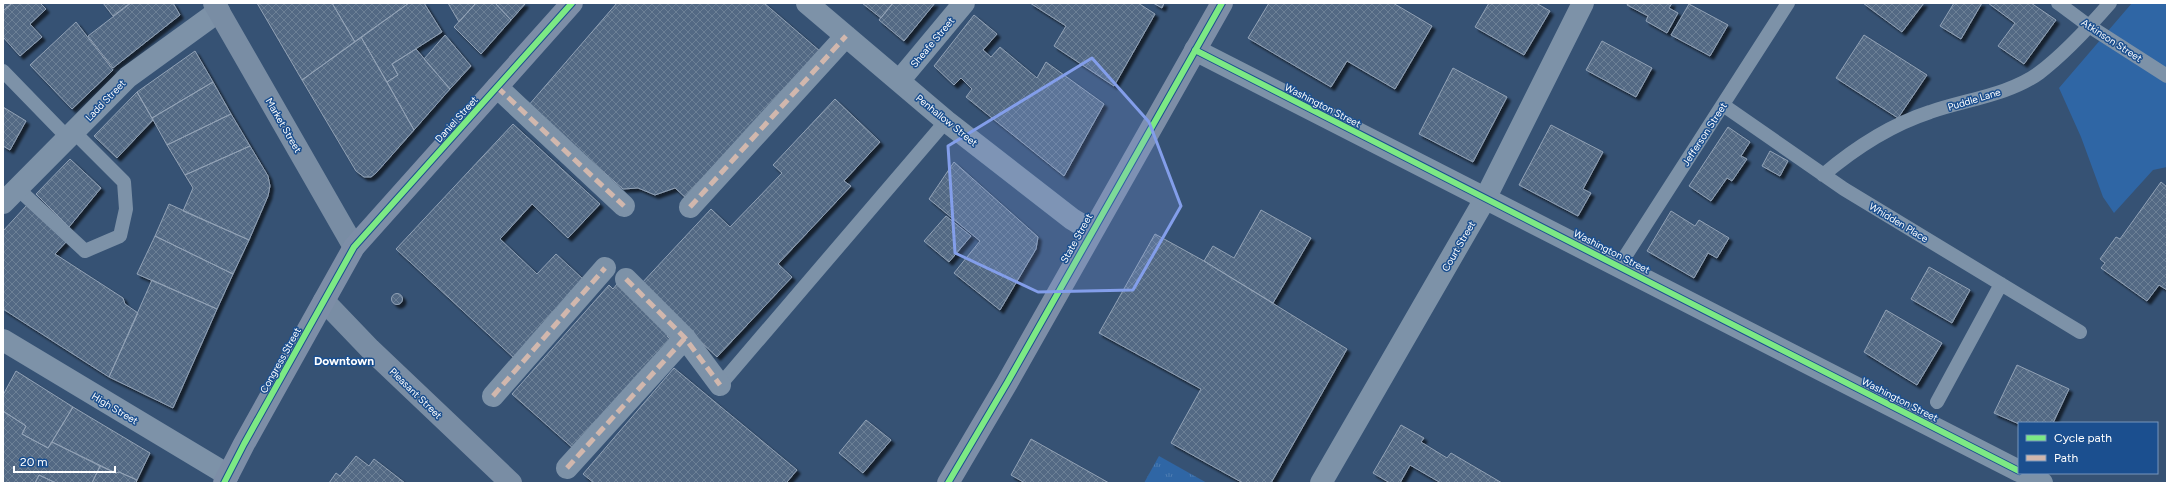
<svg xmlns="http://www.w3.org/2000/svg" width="2170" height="486" font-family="Figtree,sans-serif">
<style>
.grass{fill:#2f66a5}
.park{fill:url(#park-tufts)}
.building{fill:url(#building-cross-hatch);stroke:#92a2b6;filter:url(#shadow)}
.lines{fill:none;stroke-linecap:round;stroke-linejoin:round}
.lane{stroke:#7d92a8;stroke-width:14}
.street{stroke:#7d92a8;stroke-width:22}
.secondary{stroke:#798da4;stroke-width:22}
.primary{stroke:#7d8ea7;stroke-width:22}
.quiet{stroke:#d1b7ad;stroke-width:5;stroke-dasharray:10 5;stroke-linecap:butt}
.cycleway-casing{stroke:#1b4f8f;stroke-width:8}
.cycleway{stroke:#7ce984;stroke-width:6}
.marked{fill:#839eea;fill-opacity:0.2;stroke:#839eea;stroke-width:3;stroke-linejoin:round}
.labels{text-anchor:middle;stroke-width:3;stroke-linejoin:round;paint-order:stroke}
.street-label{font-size:10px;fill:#fff;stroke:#1b4f8f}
.quarter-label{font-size:12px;font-weight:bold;fill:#fff;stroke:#1b4f8f}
</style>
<defs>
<pattern id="park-tufts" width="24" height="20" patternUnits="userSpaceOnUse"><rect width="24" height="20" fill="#2f66a5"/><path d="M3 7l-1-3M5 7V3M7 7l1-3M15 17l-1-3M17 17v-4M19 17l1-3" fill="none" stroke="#4e7db2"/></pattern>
<pattern id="building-cross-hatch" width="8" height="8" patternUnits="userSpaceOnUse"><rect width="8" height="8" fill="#526984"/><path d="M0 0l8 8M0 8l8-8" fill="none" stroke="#6c8096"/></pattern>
<filter id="shadow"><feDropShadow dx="3.5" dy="3.5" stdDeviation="1" flood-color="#0009"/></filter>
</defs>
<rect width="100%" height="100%" fill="#365274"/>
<path class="grass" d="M2132,3H2167V167L2153,170L2114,213L2103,197L2081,137L2059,88Z"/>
<path class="park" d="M1159,456L1207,483H1144Z"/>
<path class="building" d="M3,3H12L3,11Z
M12,3H40L46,9L30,24L42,37L20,56L3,37V11Z
M103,3H130L113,16Z
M131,3H173L180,15L113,68L88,36Z
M257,3H332L355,42L302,80Z
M332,3H409L355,42Z
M409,3H424L442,32L392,64L398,75L387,82L361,37Z
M448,3H476L459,22Z
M476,3H495L511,20L481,54L454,27Z
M495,3H524L525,4L511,20Z
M617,3H764L821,52L687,199L675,188L655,195L638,188L623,189L528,106Z
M862,3H893L881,18Z
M893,3H935L904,41L879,20Z
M1030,3H1138L1155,14L1114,86L1054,46L1066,26Z
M1153,3H1164L1162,8Z
M1269,3H1393L1432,26L1395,89L1347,61L1331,87L1248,38Z
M1489,3H1536L1550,11L1524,55L1475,27Z
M1628,3H1672L1669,8L1678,13L1667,33L1646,21L1648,16L1627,5Z
M1863,3H1924L1902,32Z
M1954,3H1982L1961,39L1940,26Z
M1988,3H2031L2056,20L2024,64L1998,46L2015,23Z
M1689,4L1728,25L1710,56L1671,35Z
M974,15L997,34L983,50L991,57L1000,47L1037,78L1046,62L1104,104L1064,176L966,97L972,89L961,78L954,85L934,66Z
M76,22L113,70L72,109L30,65Z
M445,35L471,66L450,89L424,59Z
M1864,35L1927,75L1898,118L1836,78Z
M361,37L414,130L376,173L371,177H364L356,171L302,80Z
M1602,41L1652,68L1636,97L1586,70Z
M416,49L450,89L414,130L387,82L398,75L392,64Z
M195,51L213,82L152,118L137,92Z
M1453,68L1507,97L1473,162L1419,134Z
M213,82L231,114L167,145L152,118Z
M137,92L153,120L117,158L94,136Z
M835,99L880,142L844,181L851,186L778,264L792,277L717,357L640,285L711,209L730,227L782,173L773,165Z
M3,107L26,121L10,150L3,146Z
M231,114L250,146L185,175L167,145Z
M513,124L600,204L568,238L532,204L500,239L537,274L556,254L583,279L514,358L396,249Z
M1551,125L1603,152L1583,189L1591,193L1578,216L1519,185Z
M1728,127L1750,142L1741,156L1747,159L1732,181L1727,178L1711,201L1689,186Z
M250,146L268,176L270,186L268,196L249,240L183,211L193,188L185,175Z
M1770,151L1788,161L1780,176L1762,166Z
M70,159L101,188L69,227L36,194Z
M954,162L1038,237L1036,249L1000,310L954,273L980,241L929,199Z
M2161,182L2167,187V290L2159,285L2147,301L2101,268L2105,263L2100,259L2116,237L2120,239Z
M169,204L249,240L233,274L155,236Z
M27,205L66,242L55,254L123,298L125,304L138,313L109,377L3,309V231Z
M1261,210L1311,238L1273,303L1204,261L1213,246L1234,258Z
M1671,211L1695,226L1699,220L1729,238L1717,258L1708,253L1694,278L1647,251Z
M946,216L971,236L949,262L924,241Z
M1155,234L1204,261L1347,349L1271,483H1243L1171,443L1201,389L1099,333Z
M155,236L233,274L217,309L137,274Z
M1929,267L1970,290L1952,323L1911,299Z
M152,280L217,309L173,408L109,377Z
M617,284L671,331L667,336L671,340L574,449L512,394L609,285L613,289Z
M391.5 299a5.5 5.5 0 1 1 11 0a5.5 5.5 0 1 1-11 0Z
M1886,310L1942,343L1917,385L1864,352Z
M2017,365L2069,389L2053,423L2019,424L1994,413Z
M674,368L797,470L787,482L788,483H594L583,474Z
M16,371L73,407L48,448L22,434L26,426L3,411V395Z
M73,407L150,453L137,480L119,472L116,473L52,442Z
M3,411L26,426L22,434L48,448L52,442L100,466L92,483H56L39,475L35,483H3Z
M866,420L891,440L863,473L839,453Z
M1401,425L1424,438L1421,442L1447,458L1451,453L1502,483H1441L1410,465L1400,483H1390L1373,473Z
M1031,439L1109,483H1025L1011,475Z
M356,456L369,466L374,459L405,483H329L336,473L340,476Z
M100,466L116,473L119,472L137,480L136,483H92Z
M39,475L56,483H35Z"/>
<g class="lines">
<path class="lane" d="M2058,3L2089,26L2167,76
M3,71L68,138
M1723,105L1844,189L2080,332
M1823,175C1855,148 1890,125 1930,112C1964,100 2009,95 2039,73C2063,55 2090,26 2110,3
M17,188L85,251L120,236L126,209L124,182L74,132
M1619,266L1788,3
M720,385L946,121
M1937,402L2001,284"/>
<path class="street" d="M807,3L946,121L1072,219L1092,231
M1195,50L2019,471
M899,81L964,3
M497,87L624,206
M3,203L128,77L219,11
M690,207L846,36
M626,279L685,338L720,385
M3,340L228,475
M493,396L605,268
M567,468L685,338
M2023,473L2042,483
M1321,483L1485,199L1583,3"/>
<path class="secondary" d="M214,3L354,247
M324,301L370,349L511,483"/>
<path class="primary" d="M224,483L244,444L354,247L572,3
M948,483L1007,383L1222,3"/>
<path class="quiet" d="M497,87L624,206
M690,207L846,36
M626,279L685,338L720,385
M493,396L605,268
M567,468L685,338"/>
<defs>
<path id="cycleway" d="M1195,50L2019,471
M224,483L244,444L354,247L572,3
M948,483L1007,383L1222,3"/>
</defs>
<use href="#cycleway" class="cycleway-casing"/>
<use href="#cycleway" class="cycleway"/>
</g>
<path class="marked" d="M1092,58L1149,122L1181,206L1133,290L1038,292L955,253L948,146Z"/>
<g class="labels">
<g class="street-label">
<text transform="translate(2112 40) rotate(33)" y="4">Atkinson Street</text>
<text transform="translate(932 42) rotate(-50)" y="4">Sheafe Street</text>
<text transform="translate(1974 99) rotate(-17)" y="4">Puddle Lane</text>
<text transform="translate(105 100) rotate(-46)" y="4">Ladd Street</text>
<text transform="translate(1323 105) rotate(27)" y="4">Washington Street</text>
<text transform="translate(456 119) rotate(-48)" y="4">Daniel Street</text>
<text transform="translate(947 120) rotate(39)" y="4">Penhallow Street</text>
<text transform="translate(284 125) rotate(60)" y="4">Market Street</text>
<text transform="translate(1704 134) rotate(-57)" y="4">Jefferson Street</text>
<text transform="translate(1899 222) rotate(31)" y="4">Whidden Place</text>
<text transform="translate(1076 238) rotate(-61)" y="4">State Street</text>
<text transform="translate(1458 246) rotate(-60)" y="4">Court Street</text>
<text transform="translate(1612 251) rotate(27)" y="4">Washington Street</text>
<text transform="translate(280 360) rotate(-61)" y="4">Congress Street</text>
<text transform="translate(416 393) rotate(44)" y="4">Pleasant Street</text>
<text transform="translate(1900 399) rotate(27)" y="4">Washington Street</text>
<text transform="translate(115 408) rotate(31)" y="4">High Street</text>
</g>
<g class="quarter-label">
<text x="344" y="365">Downtown</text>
</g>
</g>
<rect width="2170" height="486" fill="none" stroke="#ffffff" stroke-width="8"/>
<rect x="2018" y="422" width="140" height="52" fill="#1b4f8f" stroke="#7695bc"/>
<rect x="2026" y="435" width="20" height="6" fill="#7ce984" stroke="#7695bc"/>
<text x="2054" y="442" font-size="12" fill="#ffffff">Cycle path</text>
<rect x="2026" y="455" width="20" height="6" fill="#d1b7ad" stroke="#7695bc"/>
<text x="2054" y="462" font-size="12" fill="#ffffff">Path</text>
<path d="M14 466v6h101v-6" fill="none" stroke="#ffffff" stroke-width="2"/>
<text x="20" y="466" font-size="12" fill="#ffffff" stroke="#1b4f8f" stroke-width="3" paint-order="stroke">20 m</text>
</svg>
